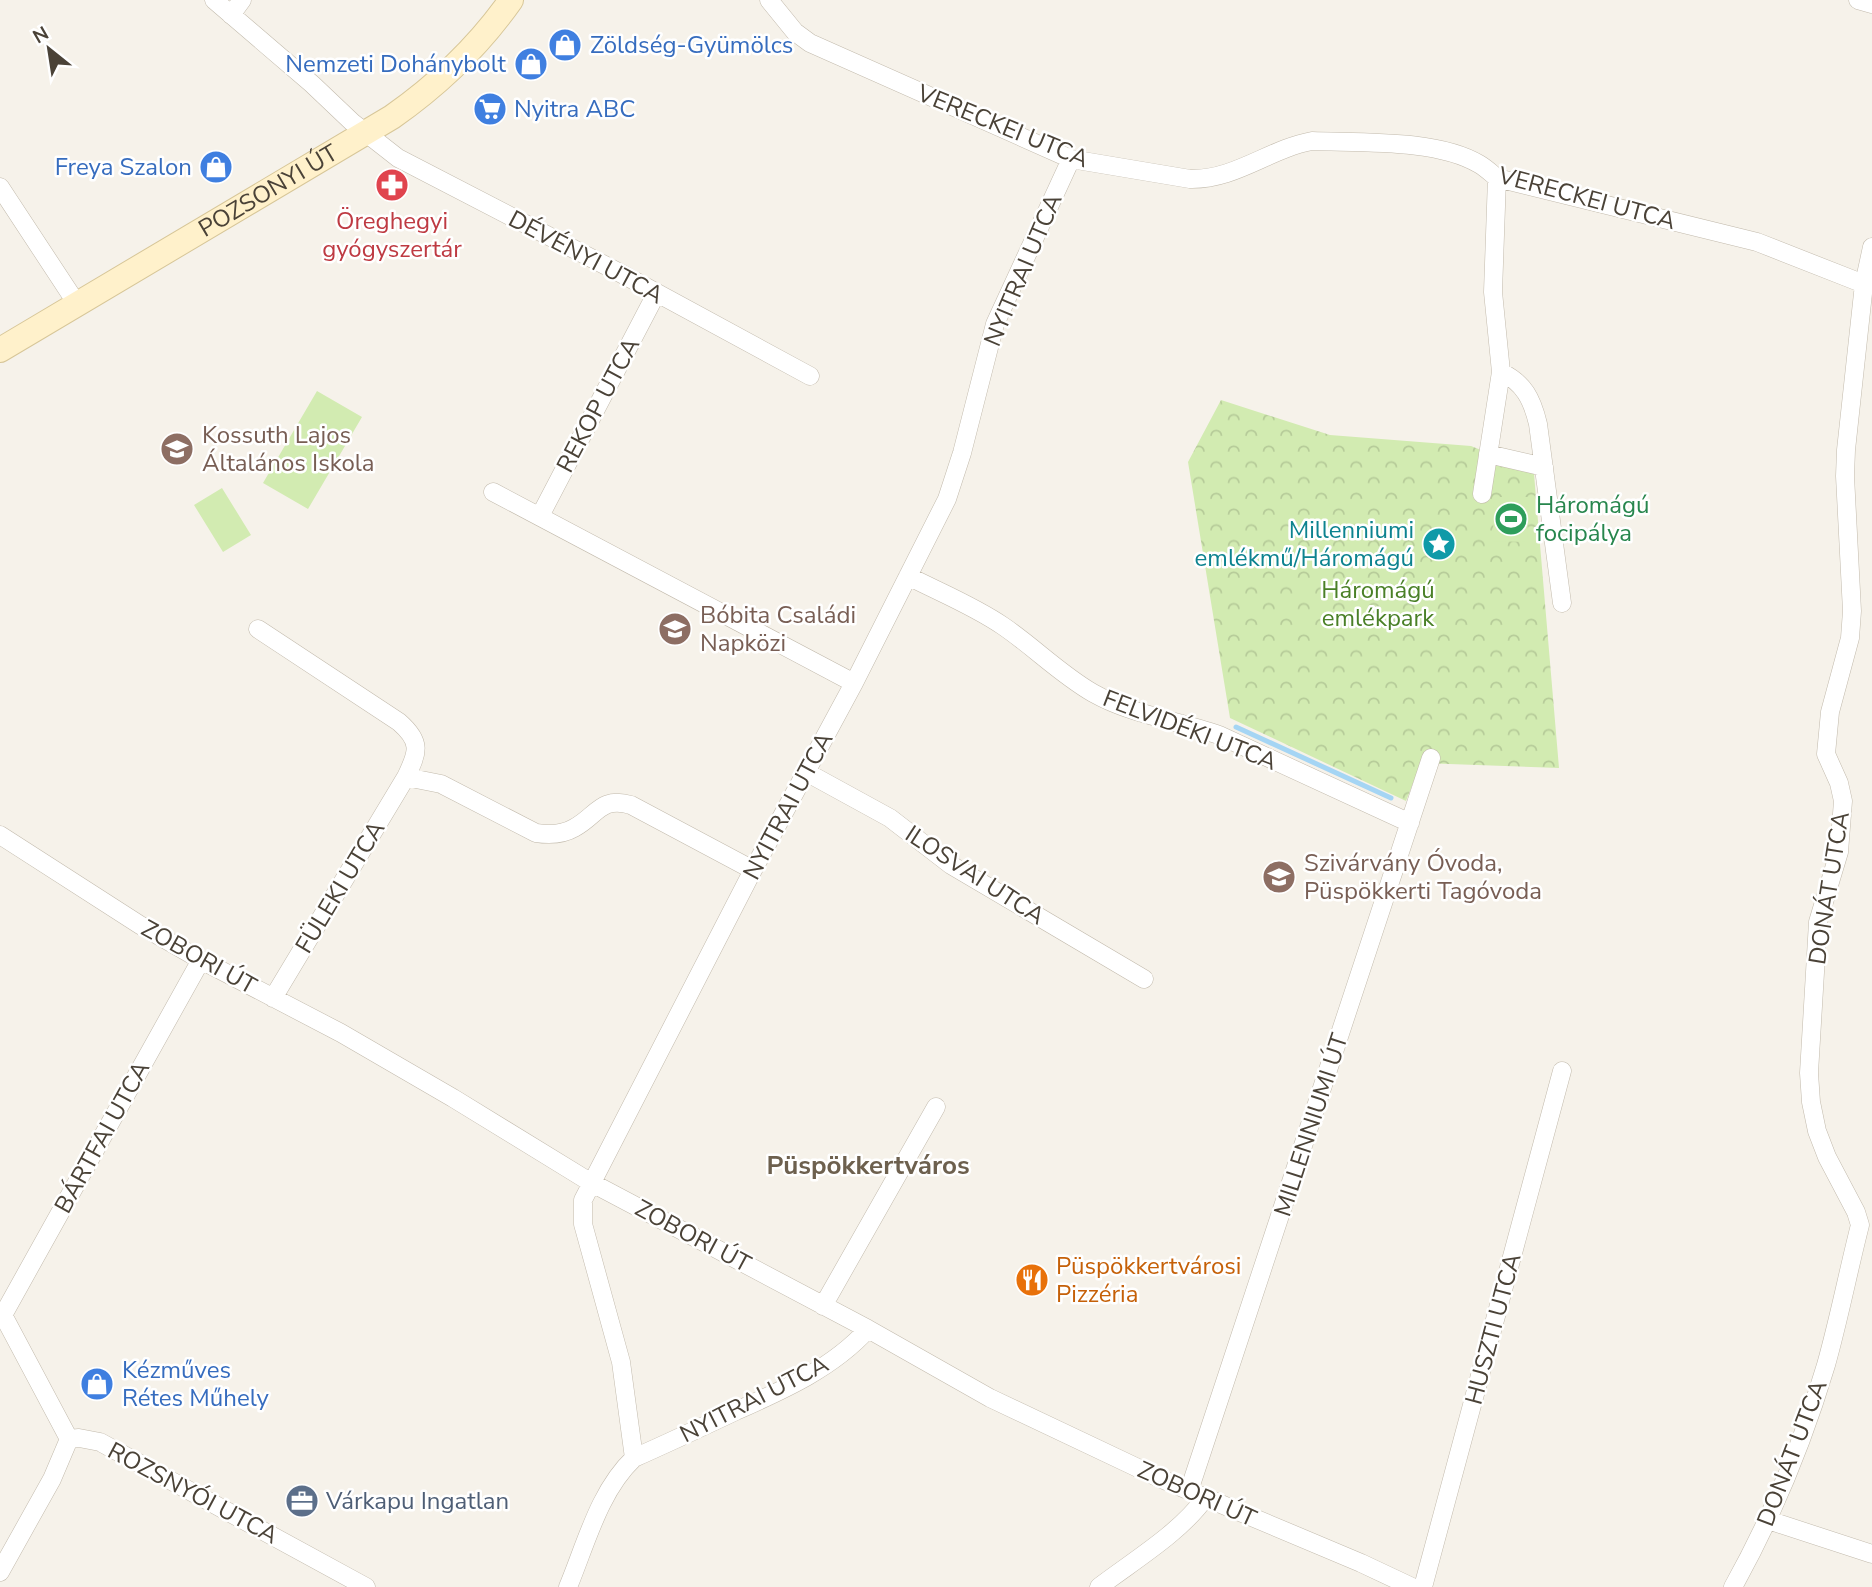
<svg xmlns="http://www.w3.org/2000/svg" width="1872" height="1587" font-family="'Nunito Sans',sans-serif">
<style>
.park{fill:url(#park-crowns)}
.garden{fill:#d2ebb1}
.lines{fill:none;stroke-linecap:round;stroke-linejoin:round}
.stream{stroke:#a5d5f4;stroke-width:5}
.street-casing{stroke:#c2baac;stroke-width:19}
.secondary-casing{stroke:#d7c698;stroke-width:26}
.street{stroke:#fff;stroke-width:18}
.secondary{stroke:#fff1cb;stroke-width:24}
.labels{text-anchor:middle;stroke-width:5;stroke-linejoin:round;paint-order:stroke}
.shop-label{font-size:24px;fill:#366cbe;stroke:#fff;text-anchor:start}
.street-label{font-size:24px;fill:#4a4237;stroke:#fff}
.health-label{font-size:24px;fill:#be3a42;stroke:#fff}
.education-label{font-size:24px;fill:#785e54;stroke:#fff;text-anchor:start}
.leisure-label{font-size:24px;fill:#27864d;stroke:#fff;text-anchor:start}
.culture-label{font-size:24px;fill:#0d838f;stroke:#fff;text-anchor:end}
.park-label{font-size:24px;fill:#4a8027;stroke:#fff}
.food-label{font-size:24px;fill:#c56008;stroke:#fff;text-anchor:start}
.service-label{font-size:24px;fill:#4e5e75;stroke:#fff;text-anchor:start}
.neighbourhood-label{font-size:26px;font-weight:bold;fill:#6d604e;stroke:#fff}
</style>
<defs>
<pattern id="park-crowns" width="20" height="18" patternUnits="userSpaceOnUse" patternTransform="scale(1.75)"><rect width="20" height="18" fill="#d2ebb1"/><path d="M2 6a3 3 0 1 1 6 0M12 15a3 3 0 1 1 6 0" fill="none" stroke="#b6cb99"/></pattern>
</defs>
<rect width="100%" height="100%" fill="#f6f2ea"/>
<path class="park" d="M1221,400L1330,435L1471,446L1528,469L1534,474L1559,768L1421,763L1406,801L1230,718L1188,462Z"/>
<path class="garden" d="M317,391L362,417L308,509L263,483Z
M222,488L251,535L223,552L194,505Z
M1494,497H1529L1527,542L1493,541Z"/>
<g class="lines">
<path class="stream" d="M1236,727L1391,798"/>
<defs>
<path id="street" d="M214,0L312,84L352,122L398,158L622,274L810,376
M769,0L795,32L810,43L1071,159L1190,179C1235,180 1269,149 1312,141C1361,143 1437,139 1479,164C1486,168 1491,173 1497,178L1757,242L1864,284
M1858,0L1872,4
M231,15L242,0
M0,187L77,304
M1501,372C1524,383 1532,399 1538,424L1562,603
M1488,454L1544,467
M493,492L854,683
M1482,494L1501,372L1493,292L1497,178
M540,516L656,294
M908,576C939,592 974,606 1003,626C1034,647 1060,674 1093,693C1132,715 1176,720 1219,735L1410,823
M258,629L399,722C422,742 418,752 406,777
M806,772L890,818L951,865L1144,979
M0,835L140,925L201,960L341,1033L453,1098L590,1182L868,1329L990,1398L1159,1478L1361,1563L1412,1587
M273,998L406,777L441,784L536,833C549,835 562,835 574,828C597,816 600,796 631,805L753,870
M823,1306L936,1107
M0,1314L3,1315L69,1439
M3,1315L201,960
M69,1439L79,1438L100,1442L366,1587
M634,1458L621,1362L583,1224V1200L753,870L854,683L947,499L962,453L995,324L1071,159
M1189,1491L1431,758
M1768,1520L1872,1554
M0,1572L52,1479L69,1439
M568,1587C586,1544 599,1491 634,1458C668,1443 702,1427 736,1411C783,1390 833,1368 868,1329
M1099,1587C1133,1561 1180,1533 1205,1498
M1423,1587L1562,1071
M1733,1587C1772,1517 1803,1442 1826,1365C1839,1319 1848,1272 1860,1225L1856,1212L1827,1157L1817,1131L1811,1102L1809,1073L1818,922L1839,852L1843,801L1839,783L1826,754L1830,712L1850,638L1852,611L1845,476L1846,450L1864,284L1872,247"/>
<g id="secondary">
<path id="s1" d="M0,350L392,117C439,84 478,47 511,0"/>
</g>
</defs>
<use href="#street" class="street-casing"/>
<use href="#secondary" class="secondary-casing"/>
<use href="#street" class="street"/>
<use href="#secondary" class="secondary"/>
</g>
<defs>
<symbol id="shop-disc" viewBox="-11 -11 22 22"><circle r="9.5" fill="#3f7fe0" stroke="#fff"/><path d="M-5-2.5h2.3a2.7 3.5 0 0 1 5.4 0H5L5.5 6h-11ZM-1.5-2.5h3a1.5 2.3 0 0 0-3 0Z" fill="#fff"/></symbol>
<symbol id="supermarket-disc" viewBox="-11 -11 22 22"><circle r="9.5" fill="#3f7fe0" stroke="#fff"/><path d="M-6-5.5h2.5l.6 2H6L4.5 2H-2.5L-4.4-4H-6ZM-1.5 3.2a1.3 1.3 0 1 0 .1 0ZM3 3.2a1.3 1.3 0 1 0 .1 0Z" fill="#fff"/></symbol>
<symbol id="pharmacy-disc" viewBox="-11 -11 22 22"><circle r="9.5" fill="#e0444e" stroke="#fff"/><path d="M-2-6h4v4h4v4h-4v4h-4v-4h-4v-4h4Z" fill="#fff"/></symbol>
<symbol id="school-disc" viewBox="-11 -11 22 22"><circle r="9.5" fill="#8d6e63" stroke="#fff"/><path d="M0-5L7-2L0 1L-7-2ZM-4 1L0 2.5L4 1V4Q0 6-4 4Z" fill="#fff"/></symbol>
<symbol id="stadium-disc" viewBox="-11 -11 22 22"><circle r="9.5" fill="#2e9e5b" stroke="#fff"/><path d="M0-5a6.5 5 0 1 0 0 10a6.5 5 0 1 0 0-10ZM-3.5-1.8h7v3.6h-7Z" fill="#fff"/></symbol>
<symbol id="sight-disc" viewBox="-11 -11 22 22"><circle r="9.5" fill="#0f9aa8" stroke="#fff"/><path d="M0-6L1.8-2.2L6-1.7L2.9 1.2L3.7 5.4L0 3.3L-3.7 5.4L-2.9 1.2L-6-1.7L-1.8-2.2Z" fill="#fff"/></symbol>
<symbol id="restaurant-disc" viewBox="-11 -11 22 22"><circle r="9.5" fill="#e8710a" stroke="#fff"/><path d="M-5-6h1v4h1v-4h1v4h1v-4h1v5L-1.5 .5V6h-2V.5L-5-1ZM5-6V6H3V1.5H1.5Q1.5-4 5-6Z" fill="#fff"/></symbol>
<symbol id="office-disc" viewBox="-11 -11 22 22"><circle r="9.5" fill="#5c6f8a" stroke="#fff"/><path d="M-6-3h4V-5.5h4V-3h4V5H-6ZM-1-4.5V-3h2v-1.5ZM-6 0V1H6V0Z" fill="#fff"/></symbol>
</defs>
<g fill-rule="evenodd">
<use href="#shop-disc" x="546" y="26" width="38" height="38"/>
<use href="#shop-disc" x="512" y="45" width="38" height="38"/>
<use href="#supermarket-disc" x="471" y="90" width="38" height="38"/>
<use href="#shop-disc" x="197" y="148" width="38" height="38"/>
<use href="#pharmacy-disc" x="373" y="166" width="38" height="38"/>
<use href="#school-disc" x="158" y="430" width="38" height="38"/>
<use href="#stadium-disc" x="1492" y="500" width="38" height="38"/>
<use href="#sight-disc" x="1420" y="525" width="38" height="38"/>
<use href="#school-disc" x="656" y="610" width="38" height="38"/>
<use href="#school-disc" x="1260" y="858" width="38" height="38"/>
<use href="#restaurant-disc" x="1013" y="1261" width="38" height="38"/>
<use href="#shop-disc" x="78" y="1365" width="38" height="38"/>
<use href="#office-disc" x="283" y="1482" width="38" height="38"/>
</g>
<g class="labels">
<g class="shop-label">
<text x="590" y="53">Zöldség-Gyümölcs</text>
<text x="506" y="72" text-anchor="end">Nemzeti Dohánybolt</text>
<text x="514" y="117">Nyitra ABC</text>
<text x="192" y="175" text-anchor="end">Freya Szalon</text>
<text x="122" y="1378">Kézműves<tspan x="122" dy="28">Rétes Műhely</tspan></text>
</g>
<g class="street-label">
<text transform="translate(1003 126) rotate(22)" y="8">VERECKEI UTCA</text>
<text dy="8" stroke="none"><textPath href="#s1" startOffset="312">POZSONYI ÚT</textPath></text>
<text transform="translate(1587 198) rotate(15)" y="8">VERECKEI UTCA</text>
<text transform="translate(586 257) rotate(28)" y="8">DÉVÉNYI UTCA</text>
<text transform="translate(1023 270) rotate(-67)" y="8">NYITRAI UTCA</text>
<text transform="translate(598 405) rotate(-62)" y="8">REKOP UTCA</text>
<text transform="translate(1190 730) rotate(21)" y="8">FELVIDÉKI UTCA</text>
<text transform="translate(788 806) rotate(-62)" y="8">NYITRAI UTCA</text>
<text transform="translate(975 875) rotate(33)" y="8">ILOSVAI UTCA</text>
<text transform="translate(340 887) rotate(-59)" y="8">FÜLEKI UTCA</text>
<text transform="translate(1829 888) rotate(-81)" y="8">DONÁT UTCA</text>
<text transform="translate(199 957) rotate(29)" y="8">ZOBORI ÚT</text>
<text transform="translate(1311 1125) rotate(-72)" y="8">MILLENNIUMI ÚT</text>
<text transform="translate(102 1137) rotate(-61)" y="8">BÁRTFAI UTCA</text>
<text transform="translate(693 1236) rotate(28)" y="8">ZOBORI ÚT</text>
<text transform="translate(1493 1329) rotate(-75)" y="8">HUSZTI UTCA</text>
<text transform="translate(754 1399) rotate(-27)" y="8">NYITRAI UTCA</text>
<text transform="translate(1792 1453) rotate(-69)" y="8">DONÁT UTCA</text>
<text transform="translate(193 1493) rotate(28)" y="8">ROZSNYÓI UTCA</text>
<text transform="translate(1197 1494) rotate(24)" y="8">ZOBORI ÚT</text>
</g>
<g class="health-label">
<text x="392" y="229">Öreghegyi<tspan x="392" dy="28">gyógyszertár</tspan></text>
</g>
<g class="education-label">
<text x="202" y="443">Kossuth Lajos<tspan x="202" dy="28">Általános Iskola</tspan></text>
<text x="700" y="623">Bóbita Családi<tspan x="700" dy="28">Napközi</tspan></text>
<text x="1304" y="871">Szivárvány Óvoda,<tspan x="1304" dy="28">Püspökkerti Tagóvoda</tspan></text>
</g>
<g class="leisure-label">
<text x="1536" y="513">Háromágú<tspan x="1536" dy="28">focipálya</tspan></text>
</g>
<g class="culture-label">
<text x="1414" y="538">Millenniumi<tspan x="1414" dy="28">emlékmű/Háromágú</tspan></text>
</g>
<g class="park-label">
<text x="1378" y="598">Háromágú<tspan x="1378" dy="28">emlékpark</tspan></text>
</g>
<g class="food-label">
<text x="1056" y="1274">Püspökkertvárosi<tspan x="1056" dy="28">Pizzéria</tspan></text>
</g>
<g class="service-label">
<text x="326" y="1509">Várkapu Ingatlan</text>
</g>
<g class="neighbourhood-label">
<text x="868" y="1174">Püspökkertváros</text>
</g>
</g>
<g transform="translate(49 49) rotate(330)" stroke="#ffffff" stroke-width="5" paint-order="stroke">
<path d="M0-5L12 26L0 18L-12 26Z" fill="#4a4237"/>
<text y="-10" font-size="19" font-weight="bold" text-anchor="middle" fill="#4a4237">N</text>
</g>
</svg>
